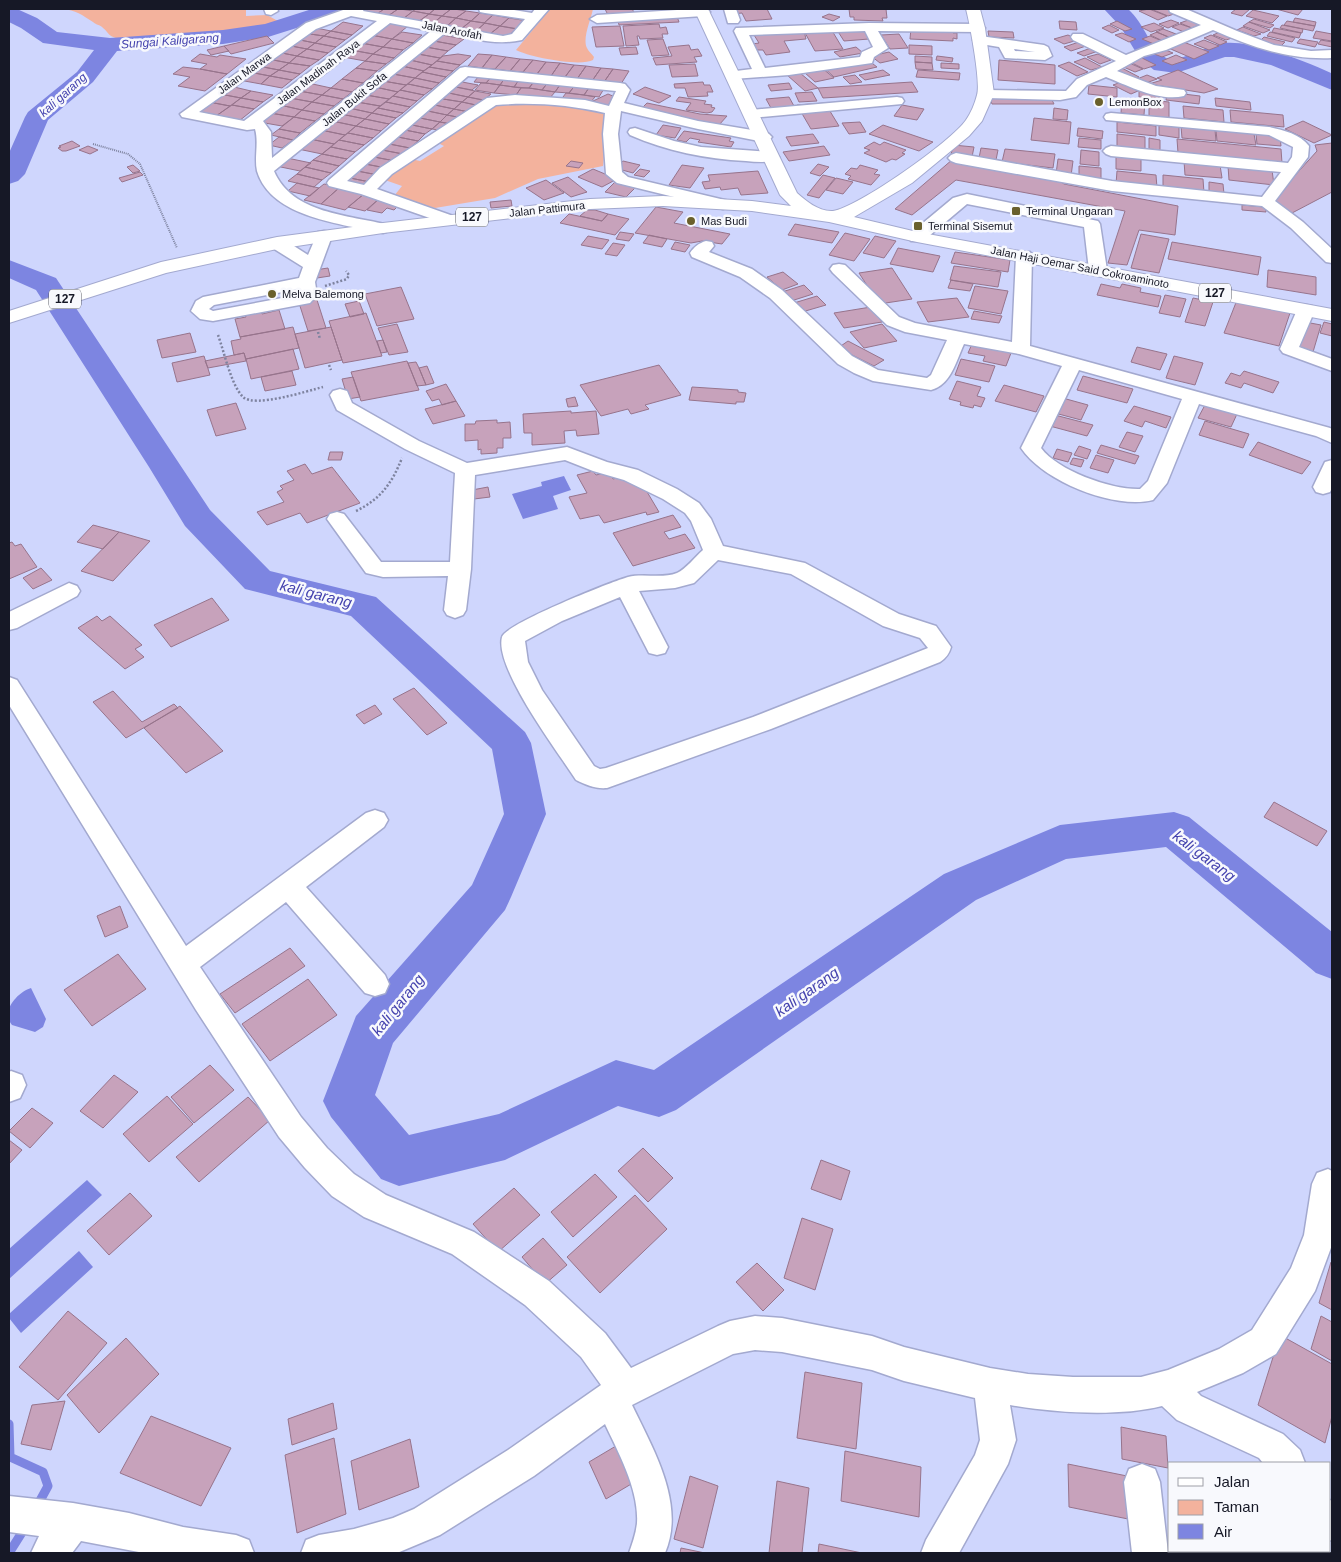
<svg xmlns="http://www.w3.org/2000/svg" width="1341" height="1562" font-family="Helvetica,sans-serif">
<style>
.green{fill:#f3b29d}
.water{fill:#7d85e1}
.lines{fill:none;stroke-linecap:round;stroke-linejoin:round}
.stream{stroke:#7d85e1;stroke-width:9}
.river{fill:#7d85e1;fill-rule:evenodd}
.building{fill:#c7a2bb;stroke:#97748c}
.minor-casing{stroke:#a3a9cf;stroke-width:3}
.major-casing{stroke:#a3a9cf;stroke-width:2}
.path-far1{stroke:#7e839f;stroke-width:2;stroke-dasharray:1 1;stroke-linecap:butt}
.path{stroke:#7e839f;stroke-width:2.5;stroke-dasharray:2 2;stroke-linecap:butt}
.minor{fill:#fff;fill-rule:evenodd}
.major{fill:#fff;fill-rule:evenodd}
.poi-dot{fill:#6a602c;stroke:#f8f9fd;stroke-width:2}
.labels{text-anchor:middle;stroke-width:5;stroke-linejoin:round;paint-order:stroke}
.far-street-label{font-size:11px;fill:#161826;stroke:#f8f9fd}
.far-poi-label{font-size:11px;fill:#161826;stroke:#f8f9fd;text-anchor:start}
.far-water-label{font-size:12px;font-style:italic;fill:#4442ae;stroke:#f8f9fd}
.shield{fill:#f8f9fd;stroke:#5a5c66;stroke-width:1}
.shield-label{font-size:12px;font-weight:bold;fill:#161826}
.water-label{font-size:15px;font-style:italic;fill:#4442ae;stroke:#f8f9fd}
</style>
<rect width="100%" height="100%" fill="#cfd6fd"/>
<path class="green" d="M62,9H246V16L267,15L276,20H282C259,34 135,50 111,36C108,34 106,30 103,28C101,25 96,25 93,22C82,15 76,10 62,9Z
M550,9H593C591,19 582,39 587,48C588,51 592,54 594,57L593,60C580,67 529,57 516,50Z
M514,99L585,108L605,112L608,117L603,166L538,179L495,198L435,208L394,196L402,186L385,180L411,159L420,161L444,146L436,142L480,112H487L500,103Z"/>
<path class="water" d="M564,476L571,490L553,496L558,509L523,519L512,494L542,486L541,482Z
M31,988L46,1019L43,1027L35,1032L12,1025C0,1011 18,992 31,988Z
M87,1180L102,1195L9,1279V1249Z
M79,1251L93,1267L21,1333L9,1318V1314Z"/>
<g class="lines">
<path class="stream" d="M9,1424L10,1457L43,1472L48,1486L36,1508
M9,1553L26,1526"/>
<path class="river" d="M9,9H17L37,18L57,32L110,38L223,30L265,24L312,9H344L341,14L268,37L223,44L117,51L93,82L48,120L25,174L18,181L9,184V153L25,117L28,112L77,72L94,50L43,43L21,28L9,22Z
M1104,9H1128C1145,24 1149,48 1169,60C1189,58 1205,46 1224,43C1253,40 1304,61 1331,73L1332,90L1271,65L1234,57H1225L1176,73L1154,70L1140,59L1120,26Z
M9,260L56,278L210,510L270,571L376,597L525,732L531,743L546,814L511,897L505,910L393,1043L375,1095L409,1135L499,1114L616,1060L654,1070L944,874L1060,825L1174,812L1189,817L1332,932V979L1316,973L1166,847L1066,859L976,900L676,1110L659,1117L618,1106L505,1160L399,1186L381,1179L331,1117L323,1101L356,1016L472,885L504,814L492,749L351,616L245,589L185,526L149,467L36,290L9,278Z"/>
</g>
<path class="building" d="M369,9H384L377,14L364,12Z
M384,9H398L388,16L377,14Z
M398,9H400L413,11L403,19L388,16Z
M416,9H435L429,14L413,11Z
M435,9H451L442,16L429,14Z
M451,9H454L466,11L456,18L442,16Z
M605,9H632L634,12L608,15Z
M730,9H767L772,19L746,21L742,13L732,14Z
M849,9H886L887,18H882L883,21L854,20V17H850Z
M1149,9L1167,16L1158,20L1139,11Z
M1151,9H1166L1180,12L1168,16Z
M1236,9H1250L1242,16L1231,13Z
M1276,9H1303L1298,15Z
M1253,10L1279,16L1272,23L1246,16Z
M413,11L429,14L418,22L403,19Z
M466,11L480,13L471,21L456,18Z
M480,13L493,15L484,23L471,21Z
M429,14L442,16L432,24L418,22Z
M676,14L679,22L619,25L617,17Z
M829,14L840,17L833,21L822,17Z
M493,15L509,18L500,26L484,23Z
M442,16L456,18L447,26L432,24Z
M456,18L471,21L461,29L447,26Z
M509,18L528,21L519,29L500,26Z
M1295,18L1316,22L1315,26L1293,22Z
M1191,19L1203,23L1192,28L1180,23Z
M1254,19L1274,25L1270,28L1249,22Z
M1171,20L1179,23L1168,28L1159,24Z
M471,21L485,23L476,31L461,29Z
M1059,21L1076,22L1077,30L1060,29Z
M1117,21L1132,29L1125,31L1110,24Z
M1287,21L1315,26L1313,31L1284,25Z
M343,22L363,26L352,35L331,31Z
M1249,22L1270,30L1263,33L1243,26Z
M387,23L408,26L392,39L371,35Z
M485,23L500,26L490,34L476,31Z
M1154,23L1164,28L1151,32L1141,27Z
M659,24L660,28L666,27L668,34H662L663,38L640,39L639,36H637L639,45L626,46L623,26Z
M1180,24L1192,28L1184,32L1172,27Z
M1109,25L1119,30L1112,33L1102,28Z
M1282,25L1303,29L1302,33L1280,28Z
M500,26L516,29L507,37L490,34Z
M620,26L624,46L596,47L592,27Z
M311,27L331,31L324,36L303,33Z
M1243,27L1261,34L1254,36L1237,30Z
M862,28L869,39L844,41L837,30Z
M911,28L953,31V33H957V39L953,38V41L910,39Z
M1274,28L1301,33L1299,38L1272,32Z
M831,29L843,49L815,51L804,31Z
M1163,29L1176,34L1169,37L1156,32Z
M331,31L352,35L345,40L324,36Z
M804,31L806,39L784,41L790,52L766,55L763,50H756L752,44L759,43L754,35Z
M988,31L1013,32L1014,38L989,37Z
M1222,31L1235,37L1226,40L1213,35Z
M1316,31L1332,34V41L1313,38Z
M402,32L422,35L413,43L392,39Z
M1157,32L1170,38L1163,41L1150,35Z
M1270,32L1295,38L1292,42L1267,36Z
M303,33L324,36L315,43L295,39Z
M1122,33L1136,39L1129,42L1115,35Z
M899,34L908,48L890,49L881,35Z
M371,35L392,39L383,47L361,43Z
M442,35L464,39L456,45L434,41Z
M1068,35L1078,40L1064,44L1054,39Z
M1211,35L1227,42L1220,45L1204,38Z
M267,36L274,43L231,54L224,46Z
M324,36L345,40L336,47L315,43Z
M1150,36L1162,41L1154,44L1142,39Z
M1264,37L1285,42L1281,46L1260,41Z
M295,39L315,43L307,49L286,45Z
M392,39L413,43L403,50L383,47Z
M663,39L669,55L652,56L647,40Z
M1300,39L1318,42L1315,47L1297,43Z
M1204,40L1219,46L1209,50L1194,44Z
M1321,40L1332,42V47L1318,44Z
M434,41L456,45L448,51L426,47Z
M1082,41L1089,45L1071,51L1064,47Z
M1181,41L1209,52L1194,59L1166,47Z
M315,43L336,47L328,53L307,49Z
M361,43L383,47L373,54L351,50Z
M286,45L307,49L297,56L277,52Z
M689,45L691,50L698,49L702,56L694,57L697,62L656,65L653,58L672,56L668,47Z
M909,45L932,46V55L909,54Z
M224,46L229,51L211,55L207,50Z
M383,47L403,50L394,58L373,54Z
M426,47L448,51L440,58L418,54Z
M636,47L638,54L621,55L619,48Z
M856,47L863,53L840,57L834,52Z
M1091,48L1098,51L1084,56L1077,53Z
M1161,48L1173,53L1162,57L1149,52Z
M307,49L328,53L319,60L297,56Z
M351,50L373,54L365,61L343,57Z
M277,52L297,56L289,63L268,59Z
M889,52L898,59L880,63L871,56Z
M200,54L217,57L220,55L246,59L227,74L200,69L207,64L191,61Z
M373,54L394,58L386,64L365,61Z
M418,54L440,58L432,65L410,60Z
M458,54L471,56L460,65L437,61L443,56Z
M478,54L492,55L482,68L468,66Z
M1098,54L1111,60L1100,64L1087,57Z
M492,55L506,57L495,69L482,68Z
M1176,55L1187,60L1172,65L1162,61Z
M297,56L319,60L310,66L289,63Z
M915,56L932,57V63L915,62Z
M937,56L953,58L952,62L936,60Z
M1138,56L1156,65L1144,69L1126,60Z
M506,57L520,59L510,71L495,69Z
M864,57L877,67L834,77L822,66Z
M1085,58L1102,67L1091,70L1074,62Z
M268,59L289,63L279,70L258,66Z
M520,59L533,60L523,72L510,71Z
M410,60L432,65L424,71L402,66Z
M533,60L546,62L537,74L523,72Z
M999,60L1055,65V84L998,80Z
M365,61L386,64L377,71L356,68Z
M437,61L460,65L453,71L429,67Z
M546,62L560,63L551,76L537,74Z
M915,62L932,63L933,70L916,69Z
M1069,62L1088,72L1077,76L1058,66Z
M1127,62L1143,69L1135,72L1119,65Z
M289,63L310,66L300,74L279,70Z
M560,63L574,65L565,77L551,76Z
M941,63L959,64V69L941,68Z
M695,64L698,76L672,77L669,65Z
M574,65L586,66L577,79L565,77Z
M258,66L279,70L270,76L249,72Z
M402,66L424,71L415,78L393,74Z
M586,66L601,68L592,81L577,79Z
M183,67L200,69L227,74L205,91L178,86L190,77L173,74Z
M429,67L453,71L446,77L422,72Z
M1120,67L1139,77L1129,80L1108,72Z
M356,68L377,71L363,83L342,79Z
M601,68L613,69L604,82L592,81Z
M822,68L834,78L815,82L804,72Z
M613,69L629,71L621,84L604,82Z
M279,70L300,74L292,80L270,76Z
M883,70L890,75L865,80L859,75Z
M918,70L960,73L959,80L916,77Z
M1178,70L1218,89L1204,93L1149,84L1162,80L1157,78Z
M249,72L270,76L261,84L239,80Z
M422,72L446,77L439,83L415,78Z
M482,72L494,74L486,83L474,82Z
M800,73L818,88L805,91L787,75Z
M393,74L415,78L406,85L383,81Z
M494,74L507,75L500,85L486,83Z
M507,75L521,77L514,87L500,85Z
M855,75L862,82L850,84L843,77Z
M1147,75L1157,79L1146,83L1137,79Z
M270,76L292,80L282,88L261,84Z
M521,77L536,79L529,88L514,87Z
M415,78L439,83L432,89L408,84Z
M342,79L363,83L352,92L331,88Z
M536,79L549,81L542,90L529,88Z
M1127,80L1145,88L1131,94L1113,85Z
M383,81L406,85L398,92L375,87Z
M457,81L478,85L472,90L451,86Z
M549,81L562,82L555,92L542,90Z
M562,82L576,84L569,93L555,92Z
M703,82L704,85H710L713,92H707L708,96L688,97L685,88H675L674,84Z
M912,82L918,92L823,98L818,88Z
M308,83L331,88L322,95L299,91Z
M481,83H486L500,85L494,93L475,90Z
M789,83L792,89L771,91L768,85Z
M408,84L432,89L424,95L400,90Z
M576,84L591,85L584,95L569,93Z
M500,85L521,88L516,95L494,93Z
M591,85L605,87L599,97L584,95Z
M1089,85L1117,88V97L1088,94Z
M230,86L251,91L241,98L220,94Z
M451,86L475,91L468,97L444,92Z
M375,87L398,92L389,99L366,95Z
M645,87L671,96L659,103L633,94Z
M331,88L352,92L343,99L322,95Z
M521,88H529L555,92L549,99L516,95Z
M400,90L424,95L417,101L393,96Z
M251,91L273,95L263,102L241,98Z
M299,91L322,95L312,102L290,98Z
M475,91L491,94L484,100L468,97Z
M1139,91L1160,93V99L1139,97Z
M444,92L468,97L462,102L437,98Z
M812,92L817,101L799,102L795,93Z
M1167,92L1200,96L1199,104L1166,100Z
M566,93L584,95L595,97L589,104L560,101Z
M220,94L241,98L230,106L209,102Z
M608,94L620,99L605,106L593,101Z
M322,95L343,99L334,106L312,102Z
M366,95L389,99L380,106L357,102Z
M393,96L417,101L410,107L386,102Z
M468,97L482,100L476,105L462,102Z
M679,97L706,101L704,104L712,105L711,107L715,108L712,112L707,113L686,110L691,103L676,101Z
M789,97L794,106L771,108L766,99Z
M241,98L263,102L254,109L232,105Z
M290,98L312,102L302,110L280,105Z
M437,98L462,102L454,109L430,104Z
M990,98H1051L1054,104H992Z
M1215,98L1250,102L1251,110L1216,106Z
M1122,99L1145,101L1144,115L1121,113Z
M1149,100L1169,102V118L1149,116Z
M209,102L230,106L216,116L194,112Z
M312,102L334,106L324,114L302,110Z
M357,102L380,106L372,113L349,108Z
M386,102L410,107L403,113L378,108Z
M462,102L476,105L469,112L454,109Z
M647,103L700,114L727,116L719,125L641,109Z
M825,103L839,126L811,129L797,105Z
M430,104L454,109L447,115L423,110Z
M232,105L254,109L239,121L216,116Z
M280,105L302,110L294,117L270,113Z
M902,105L924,109L917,120L894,116Z
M1183,106L1223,110L1224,122L1184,118Z
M349,108L372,113L365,119L341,114Z
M378,108L403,113L396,118L372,113Z
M1054,108L1068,110L1067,120L1053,119Z
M454,109L469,112L462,118L447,115Z
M302,110L324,114L315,121L294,117Z
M423,110L447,115L440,122L415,117Z
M1230,110L1283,115L1284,127L1231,122Z
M270,113L294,117L282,126L259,122Z
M372,113L396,118L389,124L365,119Z
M341,114L365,119L356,126L332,121Z
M447,115L462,118L454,125L440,122Z
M294,117L315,121L300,133L279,129Z
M415,117L440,122L432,129L407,124Z
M1034,118L1071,122L1069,144L1031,140Z
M365,119L389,124L381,131L356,126Z
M332,121L356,126L345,135L321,130Z
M1303,121L1332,135L1314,143L1285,129Z
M440,122L453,124L445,131L432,129Z
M860,122L866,132L849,134L842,123Z
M1117,122L1156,126V136L1117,132Z
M407,124L432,129L425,134L400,129Z
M1159,124L1179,126V138L1159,135Z
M663,125L681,128L675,138L656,135Z
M883,125L933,142L919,151L869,134Z
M356,126L381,131L373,138L348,133Z
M1181,126L1215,130L1216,141L1182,138Z
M1078,128L1103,131L1102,139L1077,136Z
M279,129L300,133L293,140L271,135Z
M400,129L425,134L418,141L393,136Z
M321,130L345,135L334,144L310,139Z
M1216,130L1254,134L1256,145L1217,141Z
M684,131L731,138L729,141L734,142L731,147L698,142L700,140L690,138L686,142L677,140Z
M348,133L373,138L364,145L339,140Z
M813,134L819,143L791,146L786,137Z
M1117,134L1145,137V150L1117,147Z
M1256,134L1280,137L1281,146L1257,144Z
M393,136L418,141L410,148L384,143Z
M279,137L293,140L282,148L269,145Z
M1079,138L1101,140V149L1078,147Z
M1149,138L1160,140V150L1149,149Z
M310,139L334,144L322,154L298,149Z
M1177,139L1281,149L1282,163L1178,153Z
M339,140L364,145L355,152L331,147Z
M72,141L80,146L66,151H62L58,148L61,147L59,146Z
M874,142L880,145L884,142L906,150L902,153L905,154L896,160L892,159L886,162L864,153L870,150L864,148Z
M384,143L410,148L403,154L377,149Z
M1332,143V192L1292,213L1273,200L1317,151L1315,145Z
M953,145L974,147L972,157L951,155Z
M88,146L98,150L90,154L79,150Z
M824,146L830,155L789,161L783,152Z
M331,147L355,152L347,159L322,154Z
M981,148L998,150L996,160L979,158Z
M377,149L403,154L395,161L369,156Z
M1005,149L1055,154L1053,168L1002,162Z
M1081,150L1099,152V166L1080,164Z
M322,154L347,159L339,166L313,160Z
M1116,154L1141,157V171L1116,169Z
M369,156L395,161L386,168L360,163Z
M287,158L311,163L300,171L276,166Z
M953,159L1058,180L1064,184L1178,206L1175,235L1139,230L1127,265L1108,263L1125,211L956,180L912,215L895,209Z
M1058,159L1073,161L1071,176L1056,174Z
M313,160L339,166L331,173L305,167Z
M571,161L583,163L579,168L566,166Z
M623,161L640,165L633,173L615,168Z
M1184,161L1220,165L1222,178L1185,175Z
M360,163L386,168L378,175L352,170Z
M818,164L829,167L820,176L810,173Z
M133,165L140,171L133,173L127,167Z
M682,165L704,168L690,188L669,185Z
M860,165L878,170L874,174L880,175L871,185L848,179L851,176L845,174L851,168L857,169Z
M1079,166L1101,168V181L1079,179Z
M1228,166L1272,170L1274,185L1229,180Z
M305,167L331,173L322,180L297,174Z
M593,169L617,179L602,187L578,177Z
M640,169L650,171L644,177L634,175Z
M352,170L378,175L370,182L345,177Z
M758,171L768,193L741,195L738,188L721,190L720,187L705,189L702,182L710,181L708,175Z
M1117,171L1156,175L1157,188L1116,184Z
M140,172L143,175L122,182L119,178Z
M297,174L322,180L314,187L288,181Z
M823,175L835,178L819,198L807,195Z
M1163,175L1203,179L1204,193L1163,189Z
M345,177L370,182L362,189L336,183Z
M568,177L587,192L571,197L552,183Z
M836,178L853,182L843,194L826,190Z
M546,180L564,193L544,200L526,188Z
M615,182L636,187L626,197L605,192Z
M1209,182L1223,184L1224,194L1209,192Z
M297,183L319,188L310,196L288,191Z
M324,184L340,187L321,204L304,200Z
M340,187L365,193L345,210L321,204Z
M364,194L381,197L365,211L348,207Z
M379,199L401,203L394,210L387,208L382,213L367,210Z
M511,200L512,206L491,208L490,202Z
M1242,205L1265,207L1266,212L1242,210Z
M656,207L683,212L674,223L730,234L722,244L702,241L691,243L635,233Z
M587,210H595L608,214L602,221L580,216Z
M569,214L602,221L608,214L629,219L615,235L560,223Z
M795,224L839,232L832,243L788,235Z
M620,232L634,234L629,241L616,239Z
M845,233L870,239L854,261L829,255Z
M1141,234L1169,239L1159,273L1131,268Z
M649,235L667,239L662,247L643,243Z
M588,236L609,240L602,249L581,245Z
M875,236L896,241L884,258L863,253Z
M675,242L690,245L685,252L671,249Z
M1172,242L1261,257L1258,275L1168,259Z
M613,243L625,245L617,256L605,254Z
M898,248L940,256L933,272L890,264Z
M955,252L1010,260L1008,272L951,263Z
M954,266L1001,272L998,287L950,280Z
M328,268L330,276L317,278L315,270Z
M892,268L912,299L879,304L859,273Z
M1268,270L1316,277V295L1267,287Z
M783,272L798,284L782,290L767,277Z
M951,280L973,284L970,291L948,288Z
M1101,284L1120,288L1122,284L1141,288L1140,292L1161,296L1158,307L1097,295Z
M804,285L813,294L791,301L782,292Z
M975,286L1008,291L1001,314L968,308Z
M401,287L414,319L377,326L365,294Z
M1165,295L1186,299L1180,317L1159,313Z
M817,296L826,305L802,312L794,303Z
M957,298L969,317L928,322L917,302Z
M1193,298L1213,302L1205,326L1185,322Z
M317,300L326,328L308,331L299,303Z
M1237,300L1290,313L1279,346L1224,333Z
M359,301L364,314L350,317L345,304Z
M260,305L262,314L279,310L285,329L240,337L235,319L246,317L243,308Z
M871,307L882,322L844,328L834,313Z
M974,311L1002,316L999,323L971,319Z
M366,313L382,356L343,363L329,321Z
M1305,322L1321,325L1313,352L1298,348Z
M1324,322L1332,324V336L1320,333Z
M397,324L408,352L389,355L378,328Z
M882,324L897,341L864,348L850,332Z
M293,327L299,348L246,359L244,353L234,355L231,341L241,339L240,337Z
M331,327L342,360L305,368L295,334Z
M190,333L196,352L162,358L157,340Z
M383,340L387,352L381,353L377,341Z
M848,341L884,360L874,366L838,348Z
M972,344L1011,353L1006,366L983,361L985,356L968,353Z
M1137,347L1167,354L1160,370L1131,362Z
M293,349L299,369L251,379L246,359Z
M244,353L246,361L208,368L205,361Z
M204,356L210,375L177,382L172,363Z
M1174,356L1203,363L1195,385L1166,378Z
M961,359L995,366L989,382L955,375Z
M407,361L419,390L361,401L351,372Z
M416,362L419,368L426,385L417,386L408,363Z
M659,365L681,395L645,405L649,409L631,414L628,409L601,416L580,385Z
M427,366L434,383L426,385L419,368Z
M292,371L296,385L265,391L261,377Z
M1244,371L1279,382L1273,393L1244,383L1241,388L1225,383L1231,373L1240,376Z
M1083,376L1133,389L1127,403L1077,390Z
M353,377L360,397L348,399L342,379Z
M957,381L981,387L977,396L985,398L981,407L974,405L973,408L960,405L961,402L949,399Z
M446,384L456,401L442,405L439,399L432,401L426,391Z
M1004,385L1044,396L1036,412L995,401Z
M692,387L738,390V392L746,393L744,402H736V404L689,400Z
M575,397L578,406L568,407L566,399Z
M1059,397L1088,405L1081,420L1051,412Z
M456,401L465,416L433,424L425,409Z
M236,403L246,429L216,436L207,410Z
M1205,405L1237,414L1231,427L1198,418Z
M1134,406L1171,417L1166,428L1145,421L1142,427L1124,421Z
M571,411V413L596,411L599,434L577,436L576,430L564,431L565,443L532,445V433H524L523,414Z
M1051,414L1093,425L1087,436L1046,425Z
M497,420V423L510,422L511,438H503V448H497V453L481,454V449L478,450V440L465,441V424H475L476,421Z
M1205,421L1249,434L1243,448L1199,435Z
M1127,432L1143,436L1135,452L1119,447Z
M1258,442L1311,462L1302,474L1249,455Z
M1101,445L1139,456L1135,464L1097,453Z
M1079,446L1091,450L1087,459L1074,455Z
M1057,449L1072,453L1068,462L1053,458Z
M330,452H343L341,460H328Z
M1096,455L1114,460L1108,473L1090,468Z
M1073,458L1084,460L1081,467L1070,464Z
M305,464L312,474L332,467L360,503L307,523L300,513L267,525L257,512L284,502L277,492L283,489L280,486L294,480L287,471Z
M593,471L596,475L609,472L613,479L625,476L629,483L640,480L659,512L647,515L646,512L604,523L599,515L580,519L569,497L587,493L577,475Z
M488,487L490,497L474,499L472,490Z
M673,515L681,527L664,532L669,539L685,534L695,548L633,566L613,533Z
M93,525L119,532L103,549L77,542Z
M119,532L150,541L113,581L81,571Z
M12,542L15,546L21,544L37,567L9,579V543Z
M41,568L52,580L33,589L23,578Z
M212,598L229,620L171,647L154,625Z
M97,616L102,621L110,616L142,645L135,649L144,657L125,669L78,628Z
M414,688L447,723L427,735L393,699Z
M113,691L142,722L174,704L178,708L126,738L93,702Z
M375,705L382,714L364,724L356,715Z
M180,706L223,751L186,773L144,728Z
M1274,802L1327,831L1317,846L1264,817Z
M120,906L128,927L105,937L97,916Z
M290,948L305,966L235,1013L220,994Z
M118,954L146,989L92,1026L64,990Z
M308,979L337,1015L270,1061L242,1024Z
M210,1065L234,1090L194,1123L171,1097Z
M114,1075L138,1092L103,1128L80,1111Z
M167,1096L193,1124L149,1162L123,1134Z
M248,1097L270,1120L199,1182L176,1157Z
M32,1108L53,1123L30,1148L9,1131Z
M9,1140L22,1150L9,1164Z
M643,1148L673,1178L648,1202L618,1171Z
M821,1160L850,1171L841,1200L811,1189Z
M595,1174L617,1197L573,1237L551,1212Z
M514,1188L540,1215L498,1252L473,1224Z
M130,1193L152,1216L109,1255L87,1231Z
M635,1195L667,1229L600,1293L567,1257Z
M802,1218L833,1229L815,1290L784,1278Z
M543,1238L567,1265L545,1284L522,1257Z
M1331,1262H1332V1310L1319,1303Z
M757,1263L784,1290L763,1311L736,1282Z
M68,1311L107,1343L58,1400L19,1367Z
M1321,1316L1332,1322V1361L1311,1349Z
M1280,1335L1332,1364V1416L1325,1443L1258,1405Z
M126,1338L159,1374L99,1433L67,1395Z
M805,1372L862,1383L856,1449L797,1438Z
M65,1401L51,1450L21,1444L32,1405Z
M333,1403L337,1429L292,1445L288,1419Z
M151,1416L231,1448L201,1506L120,1473Z
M1121,1427L1166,1436L1168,1468L1122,1459Z
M334,1438L346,1514L297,1533L285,1455Z
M410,1439L419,1487L359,1510L351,1461Z
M626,1440L643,1477L606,1499L589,1462Z
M845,1451L921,1467L919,1517L841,1501Z
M1068,1464L1132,1477L1133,1520L1069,1507Z
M690,1476L718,1486L703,1548L674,1539Z
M777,1481L809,1488L802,1553H769Z
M819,1544L862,1553H818Z
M681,1548L705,1553H680Z"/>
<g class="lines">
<defs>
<path id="minor" d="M264,9H277L278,11L271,15L266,14Z
M346,9H364L363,11L503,36L512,34L525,19L485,13L480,12L479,9H508L532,13L535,9H549L522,40C495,46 471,38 445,33L274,171C292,214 349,215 389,225L391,228L389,231L383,233C343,224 271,218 257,171C254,158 259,143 255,129L247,130L182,117L180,114L306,23ZM351,16L377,21L244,121L199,112L316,29ZM390,23L431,31L272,158L271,132L263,121Z
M693,9H706L710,12L703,16L597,23L590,19L597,15Z
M724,9H736L740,20L738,23H728Z
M1169,9H1186L1237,31L1274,45L1311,51L1332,50V58C1289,60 1251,47 1213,30L1166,50L1144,56L1117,71L1156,86L1184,90L1186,93L1184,96C1159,102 1129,86 1106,77L1087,85L1076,97L1060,100L986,98L981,97L979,94L981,91L986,90L1066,91L1077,79L1116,61L1073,40L1071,37L1073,34H1083L1126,55L1201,25L1170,12Z
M869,23L978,24L985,28L978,32L878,31L888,48L874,57L872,63L789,75L733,79L728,78L726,75L728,72L752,69L734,31L736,28ZM865,31L873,47L862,52L860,57L765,68L749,35Z
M980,36L1044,45L1048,47L1052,56L1045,60L1005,58L999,47L975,43L973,40L975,37ZM1014,49L1035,52L1015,51Z
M465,67L620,83L625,84L630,90L624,103L698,121L764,132L769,134L772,137L769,140L764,142L698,129L621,111L618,134L622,172L628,177L729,201L731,204L729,207L723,209L617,183L606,174L603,134L605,113C571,105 531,102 496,105L392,174L377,189L456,217L458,220L456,223H444L361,194L329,186L327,183L329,180L460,68ZM468,76L616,91L609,106L585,100L515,95L487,98L380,168L364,185L347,181Z
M897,97L902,98L904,101L902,104L751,118L746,117L744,114L746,111L751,110Z
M1111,113L1269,127C1283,130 1300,134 1309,146L1308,157L1275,201L1303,222L1332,249V263L1326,262L1291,228L1262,206L1112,191L956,163L951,161L948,158L951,155L956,153L1112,181L1262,197L1281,172L1111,156L1106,154L1103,151L1106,148L1111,146L1288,163L1292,157L1293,147L1269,135L1106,120L1104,117L1106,114Z
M635,128L674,141L701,147L771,152L776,154L779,157L776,160C767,163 756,162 746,161C705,159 667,151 630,135L628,132L630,129Z
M967,194L1098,221L1100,224L1107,270L1104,274L1098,275L1092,274L1089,270L1084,227L967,204L923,241H911L909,237L911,233L953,198Z
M324,231L330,232L332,236L315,282L317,295L310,303L213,321L200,319L191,311L196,301L203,297L299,278L303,267L271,247L269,243L271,239H283L308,255L318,232ZM298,289V295L213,311L209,309L214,305Z
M706,241L712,242L714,246L709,252L752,269L782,290L852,356L878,370L927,378L931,375L947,340L905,332L887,325L833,273L830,269L833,265L839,264L845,265L899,317L915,323L1012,342L1016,256L1018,252H1030L1032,256L1030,346L1330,428L1332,429V443L1316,436L1199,404L1167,483L1153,500C1114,510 1043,481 1021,448L1062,366L1019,354L964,344C956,361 951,385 931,390L873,381L854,373L838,364L770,298L740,277L692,257L690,253C694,247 699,243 706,241ZM1079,370L1182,399L1148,481L1140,489C1112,490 1058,471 1041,448Z
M1306,305L1312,306L1315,310L1299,347L1332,359V371L1283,353L1280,349L1297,310L1300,306Z
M340,389L347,391L352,403L419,441L467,463L567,447L607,462L638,470L677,489L699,503L711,519L723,546L805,563L899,614L936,626L951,647C949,654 946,658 940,662L771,729L607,788C595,789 587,785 576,780C558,752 494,668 502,637C505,624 611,582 628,577C643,573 662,579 677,573C686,569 695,557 703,550L691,521L685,513L663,499L624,480L593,471L565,460L475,475L471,569L466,610L463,615L455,618L447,615L444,610L448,576L383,577L366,573L327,519L330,514L337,512L344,514L381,562H450L455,473L405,449L337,410L330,395L333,391ZM718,560L791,574L883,626L920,638L928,648L753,717L606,768L600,769L594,766L542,690L528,662L525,641L562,621L620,597L649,653L657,655L665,653L668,647L639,591L675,588L694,583Z
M1332,460V488L1330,492L1323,494L1316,492L1313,487L1325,462Z
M69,583L77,586L80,591L77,596L17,628L9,630V612Z
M9,677L17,680L186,946L366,813L375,810L384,813L388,820L384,827L306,887L385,975L389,984L385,993L375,996L365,993L286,902L200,967L301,1117L327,1148L354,1174L386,1195L474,1232L549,1281L605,1333L631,1368L718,1326L730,1321L755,1316L782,1318L872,1336L904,1347L990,1368L1028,1374L1073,1377H1141L1168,1370L1219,1349L1252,1330L1291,1268L1304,1235L1312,1184L1317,1173L1328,1169L1332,1171V1245L1315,1291L1276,1354L1243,1373L1197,1392L1201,1396L1283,1434L1300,1450L1305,1463H1263L1259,1458L1177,1420L1162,1406C1119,1417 1055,1413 1010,1405L1016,1440L1008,1464L959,1553H921L926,1540L975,1455L980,1440L975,1398L904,1381L872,1370L782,1352L755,1350L733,1354L632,1405C653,1449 686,1504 665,1553H629C632,1544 636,1534 637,1523C639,1490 619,1454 605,1424L534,1476L440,1535L397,1553H301L306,1540L319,1535L354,1529L393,1518L414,1509L508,1450L601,1385L581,1357L525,1305L452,1254L364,1217L332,1196L305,1168L279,1137L196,1010L9,705Z
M11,1071L22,1075L26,1085L20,1098L9,1102V1072Z
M1142,1464L1155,1469L1160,1482L1168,1553H1132L1124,1482L1129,1469Z
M9,1496L73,1503L129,1513L183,1527L236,1535L249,1540L254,1553H144L81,1541L72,1553H31L39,1536L9,1532Z
M1330,1500L1332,1501V1541L1330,1540Z"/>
<path id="major" d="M694,9H708L797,193C806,201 819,212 833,211C857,208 952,141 966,120C971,113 975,103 977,95C981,83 970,24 966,9H980L985,28L994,94L982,121L969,136L912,183L854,217L917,232L1332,309V321L917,242L829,222L752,211L663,206L590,209L383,233L277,249L166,273L9,323V311L161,262L277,237L383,223L590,199L663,196L752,201L791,206L780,195Z"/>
</defs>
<use href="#minor" class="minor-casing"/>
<use href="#major" class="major-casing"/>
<path class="path-far1" d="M93,144L128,154L140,164L177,248"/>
<path class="path" d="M325,286L347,279L349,275L346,271
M318,332L320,339
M218,335C224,351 231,385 243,397C255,408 307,391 323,387
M329,365L331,370
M356,511C381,499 392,483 402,458"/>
<use href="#minor" class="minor"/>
<use href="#major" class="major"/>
</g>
<g class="poi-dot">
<circle cx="1099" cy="102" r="5"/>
<rect x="1011" y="206" width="10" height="10" rx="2.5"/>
<circle cx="691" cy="221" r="5"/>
<rect x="913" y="221" width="10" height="10" rx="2.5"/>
<circle cx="272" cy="294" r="5"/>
</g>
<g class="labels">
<g class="far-street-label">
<text transform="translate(452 30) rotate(11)" y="4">Jalan Arofah</text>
<text transform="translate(318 72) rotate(-37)" y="4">Jalan Madinah Raya</text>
<text transform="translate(244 73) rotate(-36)" y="4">Jalan Marwa</text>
<text transform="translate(354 99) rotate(-39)" y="4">Jalan Bukit Sofa</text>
<text transform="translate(547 209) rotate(-6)" y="4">Jalan Pattimura</text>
<text transform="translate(1080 267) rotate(11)" y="4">Jalan Haji Oemar Said Cokroaminoto</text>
</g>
<g class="far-poi-label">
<text x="1109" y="106">LemonBox</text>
<text x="1026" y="215">Terminal Ungaran</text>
<text x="701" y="225">Mas Budi</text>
<text x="928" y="230">Terminal Sisemut</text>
<text x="282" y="298">Melva Balemong</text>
</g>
<g class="far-water-label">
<text transform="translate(170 41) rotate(-4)" y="4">Sungai Kaligarang</text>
<text transform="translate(63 95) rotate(-42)" y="4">kali garang</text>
</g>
<g class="shield">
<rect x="456" y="207.5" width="32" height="19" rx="4"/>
<rect x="1199" y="283.5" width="32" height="19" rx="4"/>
<rect x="49" y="289.5" width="32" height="19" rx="4"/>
</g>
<g class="shield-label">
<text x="472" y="221">127</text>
<text x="1215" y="297">127</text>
<text x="65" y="303">127</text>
</g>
<g class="water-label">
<text transform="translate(316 594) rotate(14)" y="5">kali garang</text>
<text transform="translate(1204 856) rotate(37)" y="5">kali garang</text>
<text transform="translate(807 992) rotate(-35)" y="5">kali garang</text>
<text transform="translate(398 1005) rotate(-51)" y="5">kali garang</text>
</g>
</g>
<rect width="1341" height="1562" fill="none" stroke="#161826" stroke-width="20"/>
<rect x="1168" y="1462" width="162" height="90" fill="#f8f9fd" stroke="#9e9fa7"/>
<rect x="1178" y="1478" width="25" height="8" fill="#ffffff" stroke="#9e9fa7"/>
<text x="1214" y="1487" font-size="15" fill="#161826">Jalan</text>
<rect x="1178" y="1500" width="25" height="15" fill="#f3b29d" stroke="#9e9fa7"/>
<text x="1214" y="1512" font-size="15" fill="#161826">Taman</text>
<rect x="1178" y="1524" width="25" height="15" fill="#7d85e1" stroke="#9e9fa7"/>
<text x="1214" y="1537" font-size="15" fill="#161826">Air</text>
</svg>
